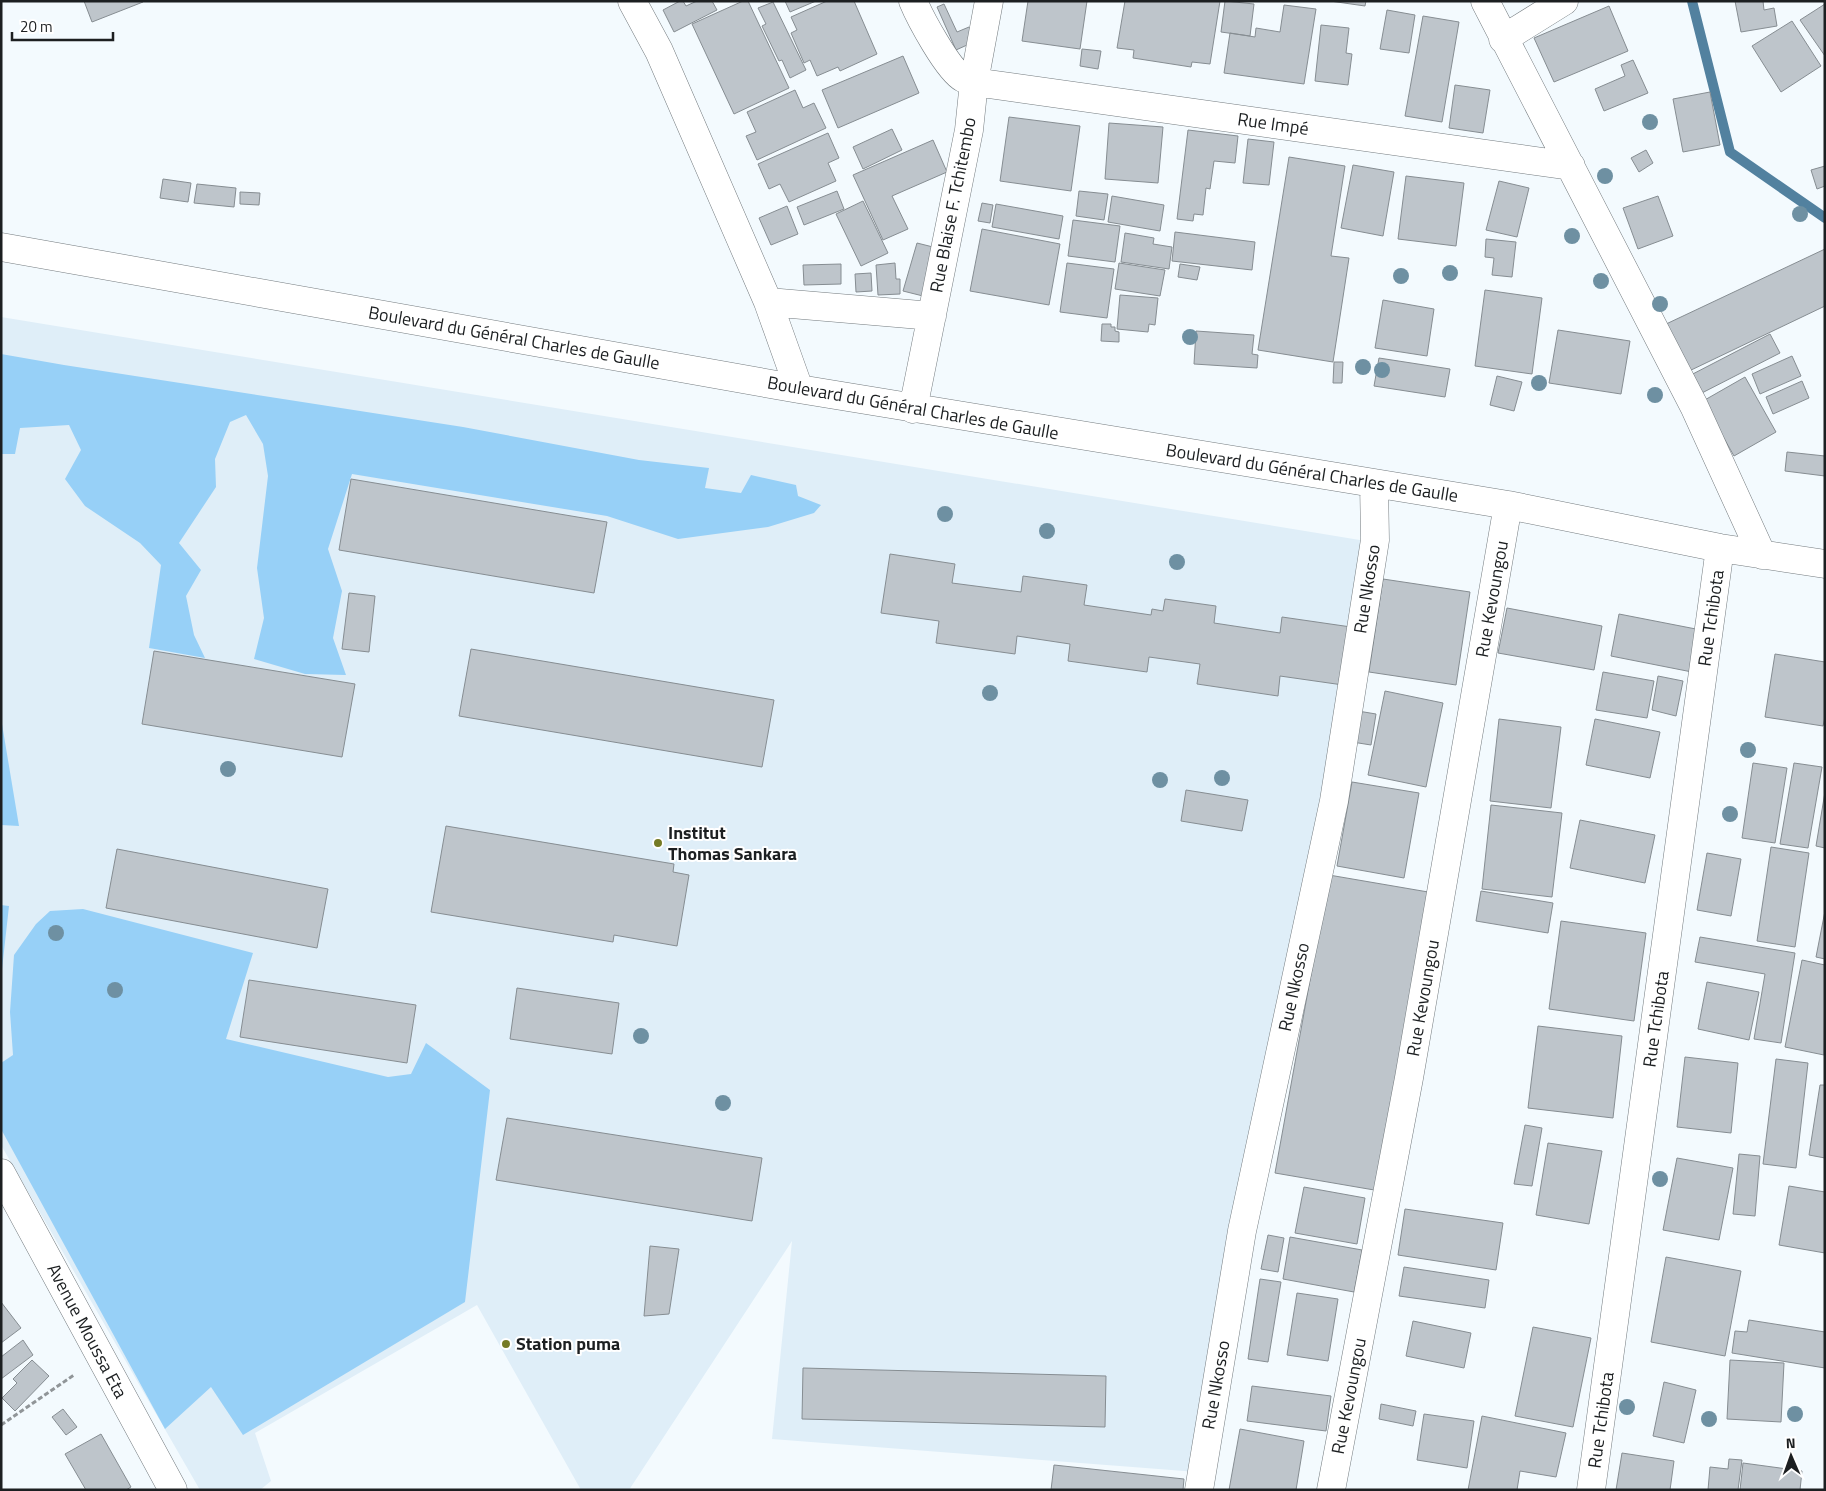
<svg xmlns="http://www.w3.org/2000/svg" width="1826" height="1491" font-family="'Titillium Web',sans-serif">
<style>
.built{fill:#dfeef8}
.grass{fill:#97d0f7}
.lines{fill:none;stroke-linecap:round;stroke-linejoin:round}
.stream{stroke:#52819f;stroke-width:10}
.building{fill:#bec5cb;stroke:#868d92}
.minor-casing{stroke:#747b7f;stroke-width:29}
.path{stroke:#909598;stroke-width:3;stroke-dasharray:5 2.5;stroke-linecap:butt}
.minor{stroke:#fff;stroke-width:28}
.tree{fill:#6e90a2}
.poi-dot{fill:#757b25;stroke:#fff;stroke-width:2}
.labels{text-anchor:middle;stroke-width:4;stroke-linejoin:round;paint-order:stroke}
.street-label{font-size:18px;fill:#1c1f21;stroke:#fff}
.poi-label{font-size:18px;font-weight:bold;fill:#1c1f21;stroke:#fff;text-anchor:start}
</style>
<rect width="100%" height="100%" fill="#f3fafe"/>
<path class="built" d="M1,317L1372,542L1197,1472L772,1439L792,1241L629,1490H581L477,1305L255,1433L271,1481L260,1490H200L1,1145Z"/>
<path class="grass" d="M1,354L64,365L463,427L639,460L709,468L705,488L741,493L751,475L796,485L798,496L821,505L814,513L768,527L678,539L607,516L352,474L328,549L342,591L333,638L346,675L305,674L254,659L264,618L257,568L268,476L263,444L246,415L230,422L215,459L216,487L179,543L201,570L186,596L194,635L205,658L149,648L161,565L140,543L85,506L65,479L81,450L69,425L20,428L15,454H1Z
M1,718L19,826L1,825Z
M1,905L9,906L1,978Z
M83,909L253,953L226,1039L388,1077L411,1074L426,1043L490,1090L465,1302L243,1435L211,1387L165,1429L1,1129V1063L13,1055L10,1012L14,955L36,924L50,911Z"/>
<g class="lines">
<path class="stream" d="M1692,1L1730,152L1825,218"/>
</g>
<path class="building" d="M84,1H143V2L92,22Z
M680,1H683L686,6L697,1H712L717,10L674,32L663,10Z
M743,1H748L789,88L734,114L692,24Z
M785,1H816L790,12Z
M827,1H854L877,54L840,71L838,67L817,76L810,60L804,63L791,33L797,30L791,17Z
M1028,1H1087L1080,49L1022,41Z
M1125,1H1220L1210,64L1192,62L1191,67L1133,58L1134,50L1117,48Z
M1225,1L1254,4L1250,36L1221,32Z
M1330,1H1366L1365,6Z
M1735,1H1763L1764,10L1774,8L1777,26L1741,32Z
M773,2L806,70L790,78L782,60L779,61L762,26L766,24L758,8Z
M944,4L957,32L969,27L976,41L956,50L937,7Z
M1825,4V56L1800,20Z
M1284,5L1316,9L1304,84L1224,73L1230,33L1255,37L1256,28L1280,32Z
M1609,6L1628,51L1554,82L1534,38Z
M1387,10L1415,15L1409,53L1380,49Z
M1423,16L1459,22L1442,122L1405,116Z
M1792,21L1821,66L1781,92L1752,46Z
M1321,25L1349,28L1346,53L1352,54L1348,85L1315,81Z
M1082,49L1101,51L1098,69L1080,66Z
M903,56L919,93L838,128L822,90Z
M1633,60L1648,93L1604,111L1595,89L1625,76L1621,65Z
M1455,85L1490,90L1483,133L1449,128Z
M795,90L803,108L814,103L826,128L757,160L746,136L756,132L747,112Z
M1710,92L1720,145L1683,152L1673,99Z
M1009,117L1080,126L1071,191L1000,181Z
M1109,123L1163,127L1158,183L1105,179Z
M892,129L902,150L863,169L853,147Z
M1188,130L1238,136L1235,163L1214,161L1210,189L1206,188L1203,215L1194,214L1193,221L1177,219Z
M828,133L839,158L828,163L836,181L789,202L780,184L769,189L758,164Z
M1248,139L1274,142L1269,185L1243,183Z
M933,140L947,172L892,196L908,229L883,240L853,175Z
M1646,150L1653,163L1639,172L1631,158Z
M1289,157L1345,166L1331,256L1349,258L1333,362L1258,350Z
M1353,165L1394,172L1383,236L1341,228Z
M1825,166V186L1817,189L1811,170Z
M1406,176L1464,183L1456,246L1398,239Z
M163,179L191,183L188,202L160,198Z
M1499,181L1529,188L1517,237L1486,230Z
M197,184L236,188L234,207L194,203Z
M837,191L844,209L804,225L797,207Z
M1079,191L1108,194L1104,220L1076,216Z
M240,192L260,193L259,205L240,204Z
M1112,196L1164,205L1160,231L1108,222Z
M1658,196L1673,236L1638,249L1623,208Z
M863,201L888,253L861,266L836,214Z
M982,203L993,205L990,223L978,221Z
M996,204L1063,216L1059,239L992,227Z
M787,206L798,234L771,245L759,218Z
M1073,220L1120,226L1115,262L1068,256Z
M982,229L1060,244L1049,305L970,291Z
M1175,232L1255,242L1252,270L1172,261Z
M1125,233L1154,238L1153,244L1172,247L1169,269L1121,262Z
M1486,239L1516,242L1512,277L1492,275L1494,258L1485,257Z
M917,243L937,248L923,296L903,291Z
M1825,249V306L1687,372L1664,325Z
M895,263L896,279H900V294L878,295L876,265Z
M1067,263L1114,269L1107,318L1060,312Z
M1119,263L1165,270L1160,296L1115,289Z
M841,264V284L804,285L803,265Z
M1180,264L1200,267L1197,280L1178,277Z
M871,273L872,291L856,292L855,274Z
M1485,290L1542,298L1532,374L1475,366Z
M1120,295L1158,298L1155,325L1149,324L1148,332L1117,329Z
M1383,300L1434,309L1427,356L1375,348Z
M1102,324H1111V327H1115V331L1119,332V342L1101,341Z
M1558,330L1630,341L1621,394L1549,383Z
M1196,331L1254,335L1252,354L1258,355L1257,368L1194,364Z
M1770,334L1780,353L1696,396L1687,377Z
M1792,356L1801,376L1760,394L1752,374Z
M1379,358L1450,369L1445,397L1374,386Z
M1334,362H1343L1342,383H1333Z
M1497,376L1522,382L1514,411L1490,405Z
M1745,377L1776,432L1734,456L1703,401Z
M1802,381L1809,398L1773,414L1766,397Z
M1787,452L1825,456V476L1785,471Z
M351,479L607,522L594,593L339,550Z
M890,554L955,564L952,583L1021,592L1023,576L1087,585L1084,605L1151,615L1152,609L1163,611L1165,599L1216,606L1214,623L1280,633L1282,617L1351,627L1343,685L1280,676L1278,696L1197,684L1200,664L1149,657L1147,672L1068,661L1070,644L1017,636L1015,654L936,643L939,621L881,613Z
M1383,579L1470,592L1456,685L1369,672Z
M349,593L375,596L369,652L342,649Z
M1507,608L1602,626L1594,670L1498,653Z
M1619,614L1701,630L1692,672L1611,656Z
M471,649L774,700L762,767L459,716Z
M154,651L355,684L342,757L142,724Z
M1775,654L1825,662V717L1823,726L1765,717Z
M1603,672L1654,681L1647,718L1596,710Z
M1658,676L1683,681L1676,716L1652,710Z
M1385,691L1443,703L1426,787L1368,775Z
M1352,710L1376,714L1371,745L1346,741Z
M1499,719L1561,727L1551,808L1490,801Z
M1595,719L1660,732L1650,778L1586,765Z
M1753,763L1787,768L1775,843L1742,838Z
M1794,763L1822,767L1808,848L1780,844Z
M1352,782L1419,793L1404,878L1337,866Z
M1186,790L1248,800L1242,831L1181,821Z
M1825,792V848L1816,846Z
M1491,805L1562,813L1552,897L1482,889Z
M1580,820L1655,835L1645,883L1570,868Z
M446,826L674,864L673,872L689,875L677,946L614,935L613,942L431,912Z
M1771,847L1809,853L1795,947L1757,941Z
M117,849L328,889L317,948L106,908Z
M1707,853L1741,859L1731,916L1697,910Z
M1329,875L1434,893L1380,1191L1275,1173Z
M1481,891L1553,903L1548,933L1476,921Z
M1825,911V959L1816,957Z
M1561,921L1646,933L1634,1021L1549,1009Z
M1700,937L1795,953L1781,1043L1754,1039L1765,974L1695,962Z
M1802,960L1825,965L1824,1055L1785,1047Z
M249,980L416,1005L407,1063L240,1037Z
M1707,982L1759,992L1749,1040L1698,1029Z
M517,988L619,1003L612,1054L510,1039Z
M1538,1026L1622,1036L1613,1118L1528,1108Z
M1685,1057L1738,1063L1731,1133L1677,1127Z
M1776,1059L1808,1063L1796,1168L1763,1164Z
M1820,1085H1825V1158L1809,1155Z
M507,1118L762,1158L752,1221L496,1180Z
M1525,1125L1542,1128L1532,1186L1514,1184Z
M1548,1143L1602,1151L1589,1224L1536,1215Z
M1739,1154L1760,1156L1755,1216L1733,1214Z
M1677,1158L1733,1168L1719,1240L1663,1230Z
M1789,1186L1825,1192V1253L1779,1245Z
M1304,1187L1365,1198L1357,1244L1295,1233Z
M1405,1209L1503,1223L1496,1270L1398,1255Z
M1268,1235L1284,1238L1278,1272L1261,1269Z
M1290,1237L1362,1250L1354,1292L1283,1279Z
M650,1246L679,1249L669,1314L644,1316Z
M1666,1257L1741,1271L1725,1356L1651,1342Z
M1404,1267L1489,1280L1485,1308L1399,1296Z
M1260,1279L1281,1282L1268,1362L1248,1359Z
M1297,1293L1338,1299L1328,1361L1287,1355Z
M1,1302L21,1328L1,1343Z
M1749,1320L1825,1332V1368L1732,1353L1735,1331L1747,1332Z
M1413,1321L1471,1333L1464,1368L1406,1356Z
M1533,1327L1591,1338L1573,1427L1515,1416Z
M23,1340L33,1355L1,1379V1357Z
M32,1360L49,1376L15,1411L2,1398L17,1383L13,1379Z
M1730,1360L1784,1363L1781,1422L1727,1419Z
M803,1368L1106,1376L1105,1427L802,1419Z
M1664,1382L1696,1390L1684,1443L1653,1436Z
M1252,1386L1331,1396L1326,1431L1247,1421Z
M1381,1404L1416,1411L1413,1426L1379,1419Z
M63,1409L77,1427L66,1435L52,1417Z
M1424,1414L1474,1421L1467,1468L1417,1460Z
M1482,1416L1566,1433L1556,1477L1520,1471L1517,1490H1468Z
M1240,1429L1304,1441L1296,1490H1229Z
M101,1434L131,1487L126,1490H86L65,1454Z
M1622,1453L1674,1461L1670,1490H1616Z
M1729,1459L1742,1460L1738,1490H1708L1710,1467L1728,1469Z
M1743,1463L1802,1471L1800,1490H1740Z
M1054,1465L1184,1479L1183,1490H1051Z"/>
<g class="lines">
<defs>
<path id="minor" d="M632,1L659,51L768,302L799,389
M913,1C920,18 948,70 963,78C966,80 971,81 974,82L1571,166
M1485,1L1694,406L1762,555
M1503,39L1564,1
M1,247L799,389L1508,505L1720,548L1825,564
M768,302L932,316
M913,409L969,130L974,82L989,1
M1,1173L173,1490
M1199,1490L1242,1231L1334,801L1375,540L1374,483
M1331,1490L1409,1078L1508,505
M1591,1490L1720,548"/>
</defs>
<use href="#minor" class="minor-casing"/>
<path class="path" d="M1,1425L74,1375"/>
<use href="#minor" class="minor"/>
</g>
<g class="tree">
<circle cx="1650" cy="122" r="8"/>
<circle cx="1605" cy="176" r="8"/>
<circle cx="1800" cy="214" r="8"/>
<circle cx="1572" cy="236" r="8"/>
<circle cx="1450" cy="273" r="8"/>
<circle cx="1401" cy="276" r="8"/>
<circle cx="1601" cy="281" r="8"/>
<circle cx="1660" cy="304" r="8"/>
<circle cx="1190" cy="337" r="8"/>
<circle cx="1363" cy="367" r="8"/>
<circle cx="1382" cy="370" r="8"/>
<circle cx="1539" cy="383" r="8"/>
<circle cx="1655" cy="395" r="8"/>
<circle cx="945" cy="514" r="8"/>
<circle cx="1047" cy="531" r="8"/>
<circle cx="1177" cy="562" r="8"/>
<circle cx="990" cy="693" r="8"/>
<circle cx="1748" cy="750" r="8"/>
<circle cx="228" cy="769" r="8"/>
<circle cx="1222" cy="778" r="8"/>
<circle cx="1160" cy="780" r="8"/>
<circle cx="1730" cy="814" r="8"/>
<circle cx="56" cy="933" r="8"/>
<circle cx="115" cy="990" r="8"/>
<circle cx="641" cy="1036" r="8"/>
<circle cx="723" cy="1103" r="8"/>
<circle cx="1660" cy="1179" r="8"/>
<circle cx="1627" cy="1407" r="8"/>
<circle cx="1795" cy="1414" r="8"/>
<circle cx="1709" cy="1419" r="8"/>
</g>
<g class="poi-dot">
<circle cx="658" cy="843" r="5"/>
<circle cx="506" cy="1344" r="5"/>
</g>
<g class="labels">
<g class="street-label">
<text transform="translate(1273 124) rotate(8)" y="6">Rue Impé</text>
<text transform="translate(953 205) rotate(-79)" y="6">Rue Blaise F. Tchitembo</text>
<text transform="translate(514 338) rotate(10)" y="6">Boulevard du Général Charles de Gaulle</text>
<text transform="translate(913 408) rotate(10)" y="6">Boulevard du Général Charles de Gaulle</text>
<text transform="translate(1312 473) rotate(9)" y="6">Boulevard du Général Charles de Gaulle</text>
<text transform="translate(1367 589) rotate(-81)" y="6">Rue Nkosso</text>
<text transform="translate(1492 599) rotate(-80)" y="6">Rue Kevoungou</text>
<text transform="translate(1711 618) rotate(-82)" y="6">Rue Tchibota</text>
<text transform="translate(1294 987) rotate(-78)" y="6">Rue Nkosso</text>
<text transform="translate(1423 998) rotate(-80)" y="6">Rue Kevoungou</text>
<text transform="translate(1656 1019) rotate(-82)" y="6">Rue Tchibota</text>
<text transform="translate(87 1331) rotate(62)" y="6">Avenue Moussa Eta</text>
<text transform="translate(1216 1385) rotate(-80)" y="6">Rue Nkosso</text>
<text transform="translate(1349 1396) rotate(-79)" y="6">Rue Kevoungou</text>
<text transform="translate(1601 1420) rotate(-82)" y="6">Rue Tchibota</text>
</g>
<g class="poi-label">
<text x="668" y="839">Institut<tspan x="668" dy="21">Thomas Sankara</tspan></text>
<text x="516" y="1350">Station puma</text>
</g>
</g>
<rect width="1826" height="1491" fill="none" stroke="#1c1f21" stroke-width="5"/>
<g transform="translate(1791 1456) rotate(358)" stroke="#ffffff" stroke-width="4" paint-order="stroke">
<path d="M0-4L9 19L0 12L-9 19Z" fill="#1c1f21"/>
<text y="-8" font-size="14" font-weight="bold" text-anchor="middle" fill="#1c1f21">N</text>
</g>
<path d="M12 32v8h101v-8" fill="none" stroke="#1c1f21" stroke-width="2.5"/>
<text x="20" y="32" font-size="15" fill="#1c1f21" stroke="#ffffff" stroke-width="4" paint-order="stroke">20 m</text>
</svg>
